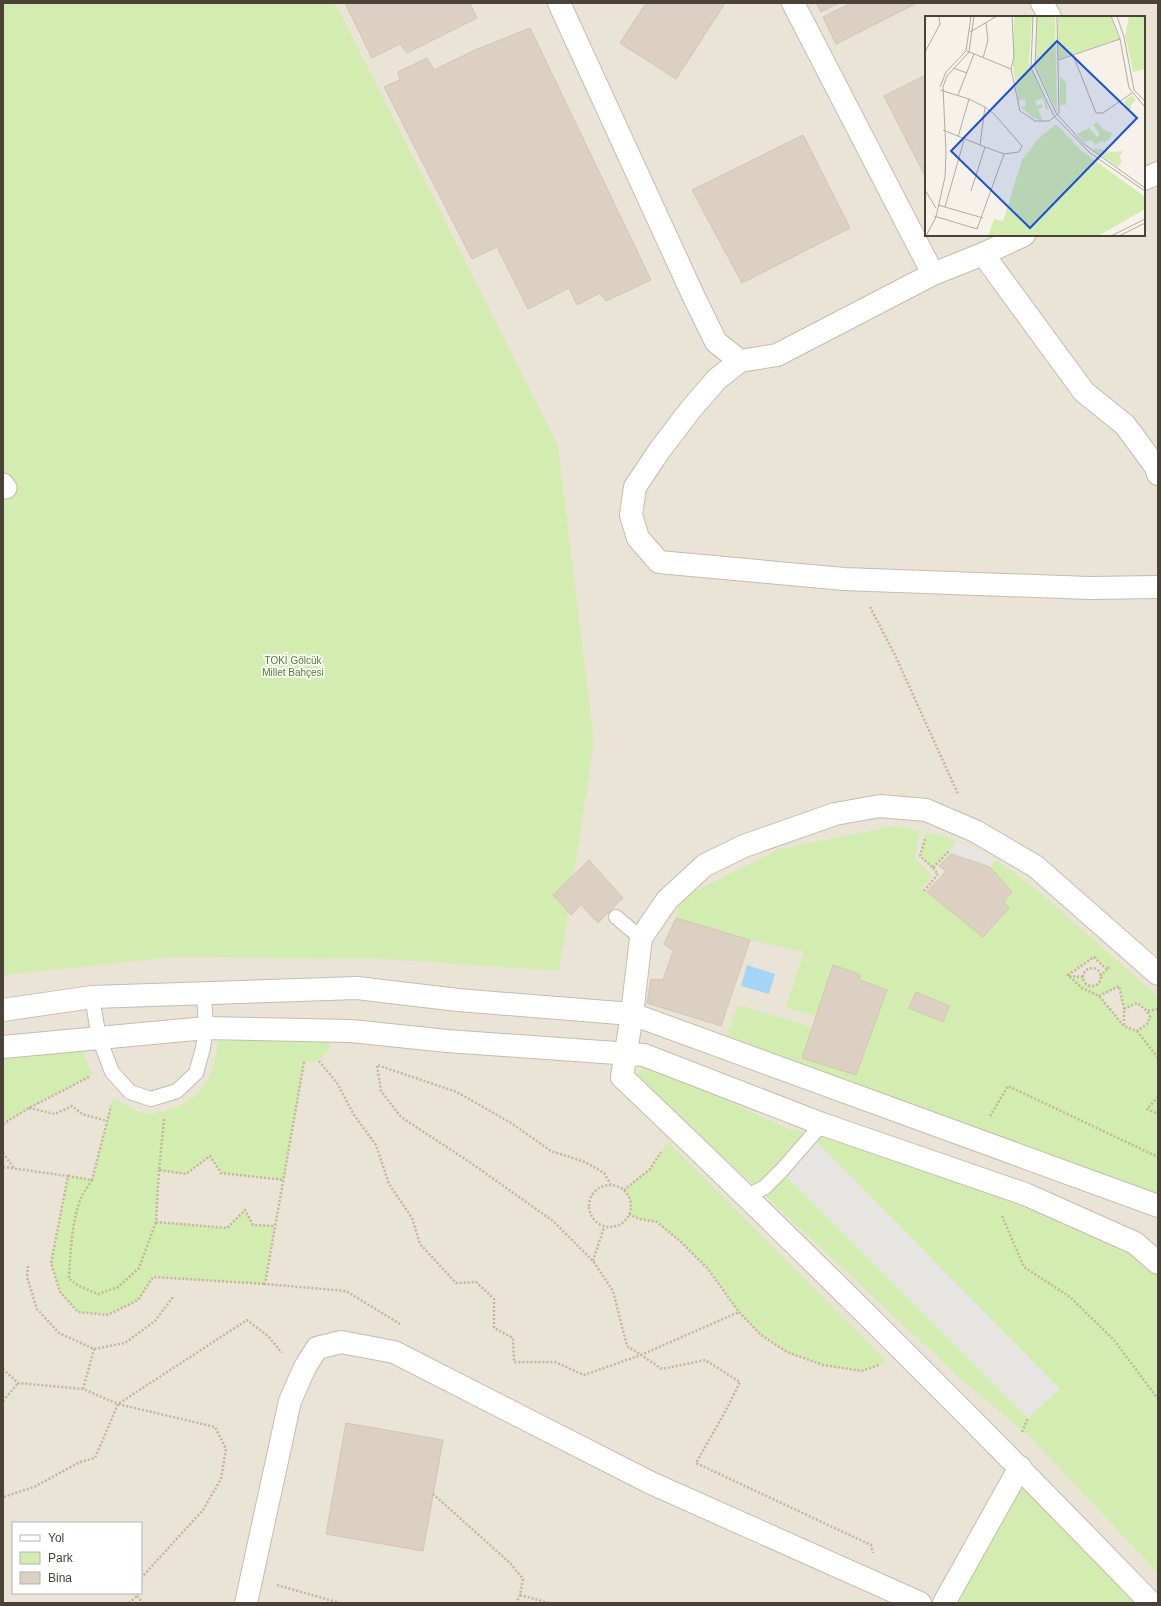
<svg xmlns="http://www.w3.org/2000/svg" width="1161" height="1606" font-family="Helvetica,sans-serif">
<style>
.residential{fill:#eae4d7;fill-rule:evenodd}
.green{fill:#d3ecb0;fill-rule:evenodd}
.parking{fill:#e7e5e1}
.water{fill:#a3d6f6}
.building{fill:#dbd0c1;stroke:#d4c5b1}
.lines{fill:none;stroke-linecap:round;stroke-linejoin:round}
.service-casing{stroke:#c5bcae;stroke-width:16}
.pedestrian-casing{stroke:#c5bcae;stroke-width:23}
.minor-casing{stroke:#c5bcae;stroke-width:24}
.path{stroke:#c5b59b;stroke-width:2.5;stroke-dasharray:2 2;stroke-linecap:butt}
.service{stroke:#fff;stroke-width:14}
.pedestrian{stroke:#fff;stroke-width:21}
.minor{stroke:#fff;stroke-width:22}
.labels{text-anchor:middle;stroke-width:3.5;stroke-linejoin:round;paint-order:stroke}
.park-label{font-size:10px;fill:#4a8225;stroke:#fff}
.inset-road{fill:none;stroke:#b1aca2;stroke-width:1}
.view{fill:#1d4ed8;fill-opacity:0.15;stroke:#1d4ed8;stroke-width:2}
.inset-edge{fill:none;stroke:#4a4237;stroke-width:2}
</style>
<rect width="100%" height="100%" fill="#f6f2ea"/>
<path class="residential" d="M3,3H1158V1603H3ZM926,17H1144V235H926ZM13,1523H141V1593H13Z"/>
<path class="green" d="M3,3H335L558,446L594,743L559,971L386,959L175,957L3,975Z
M895,826L920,831L915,858L932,876L922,889L983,937L1009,908L1004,902L1012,892L990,867L996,860L1037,890L1158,997V1195L726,1037L738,1005L812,1027L802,1058L856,1074L887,990L860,980L859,974L833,965L816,1016L786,1008L804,952L750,940L676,918L681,898L780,849ZM1093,958L1107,969L1100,976C1101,982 1097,985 1092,987L1084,983L1083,977L1068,975ZM1119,987L1124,1009L1138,1003L1147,1011L1150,1017L1147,1024L1137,1031L1124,1026L1100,996ZM916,992L949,1006L943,1021L909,1008Z
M926,832L945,836L957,842L933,868L920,856Z
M282,1039L331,1041L329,1050L319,1061L304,1062L284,1180L221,1173L210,1156L186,1174L159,1170L156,1222L227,1228L245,1210L253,1225L275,1226L265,1284L153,1277L138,1300L108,1315L78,1312L60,1292L51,1263L68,1176L92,1180L113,1098C121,1102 131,1109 140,1112C160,1118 191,1103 203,1087C212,1074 217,1057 218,1041Z
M81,1049L93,1075L29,1108L3,1124V1057Z
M645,1063L786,1128L876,1151L1087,1231L1133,1253L1158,1274V1573L1032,1439L959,1377L728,1161L635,1080Z
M668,1142L887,1362L862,1371L823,1365L787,1352L761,1335L739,1312L708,1269L681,1242L657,1222L639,1219L629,1214C632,1205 631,1198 624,1190L650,1169Z
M1021,1481L1137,1603H956Z"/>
<path class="parking" d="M957,842L996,860L990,867L947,853Z
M812,1137L1060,1389L1028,1418L781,1171Z"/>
<path class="water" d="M747,965L775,974L769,994L741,986Z"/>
<path class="building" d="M345,3H470L477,18L407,53L400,44L372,58Z
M646,3H725L676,79L620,43Z
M816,3H839L821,12Z
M851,3H917L836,44L823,17Z
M530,28L651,280L606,301L600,293L577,305L569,288L528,309L497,247L472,259L384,87L400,80L398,72L427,58L434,70L475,50Z
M926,75V178L884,96Z
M803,135L850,228L742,283L692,190Z
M951,854L990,867L1012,892L1004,902L1009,908L983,937L927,892L946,871L939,866Z
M589,860L623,898L598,923L581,905L571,915L553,895Z
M676,918L750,940L721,1026L647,1003L651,979L663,980L673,951L664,944Z
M833,965L859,974L860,980L887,990L856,1075L802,1058Z
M916,992L949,1006L943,1022L909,1008Z
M346,1423L443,1440L423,1551L326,1534Z"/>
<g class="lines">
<defs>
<path id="service" d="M616,917L641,938
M92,997L99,1038L112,1072L130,1092L151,1099L177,1091L196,1073L203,1048L206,1028L204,993
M748,1196L765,1187L781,1171L822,1124"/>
<path id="pedestrian" d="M3,484L6,488"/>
<path id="minor" d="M559,3L693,295L716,342L740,361L777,355L933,274L793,3
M1042,3L1050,17
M1144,179L1158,173
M983,254L1084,392L1125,425L1156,467L1158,474
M933,274L983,254L1024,235
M740,361L717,379L691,409L659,451L635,487L631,515L638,538L659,562L844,579L1089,588L1158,587
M3,1010L92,997L357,988L458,1000L632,1014L1158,1206
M3,1047L206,1028L351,1031L447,1041L644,1055L822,1124L1025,1194L1135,1243L1158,1263
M246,1603L290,1401L305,1367L317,1348L341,1342L394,1352L651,1483L920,1603
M944,1603L1020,1467
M1151,1603C978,1424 802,1248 622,1077L632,1014L641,938L667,900L705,865L744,846L835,814L880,806L926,810L975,831L1035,866L1158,974"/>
</defs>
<use href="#service" class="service-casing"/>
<use href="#pedestrian" class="pedestrian-casing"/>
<use href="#minor" class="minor-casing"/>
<path class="path" d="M870,607L895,655L958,794
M925,839L920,856L933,868L950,850
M924,891L938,874L933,868
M1109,967L1107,970L1094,957L1068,975L1082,988L1099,996L1124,1026L1137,1031L1147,1024L1150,1017L1147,1011L1158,1009
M1083 977a9 9 0 1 1 18 0a9 9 0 1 1-18 0Z
M1069,976L1083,977
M1100,976L1107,970
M1099,996L1119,986L1124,1009
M1124,1025V1009L1137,1003L1147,1011
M1137,1031L1158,1058
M319,1061L337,1083L354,1115L376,1145L389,1184L412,1218L420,1244L456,1283L476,1282L494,1299V1328L513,1338L514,1362H555L584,1375L641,1355L662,1369L705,1360L740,1382L725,1412L696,1463L871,1545L873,1553
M304,1062L265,1284L346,1291L400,1324
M1158,1097L1147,1109L1158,1114
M29,1108L55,1114L72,1106L82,1114L107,1121
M990,1116L1008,1086L1158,1157
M164,1119L159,1170L186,1174L210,1156L221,1173L284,1180
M3,1124L29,1108L89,1077
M3,1153L14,1168
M3,1167L68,1176L51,1263L60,1292L78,1312L108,1315L138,1300L153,1277L265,1284
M159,1170L156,1222L227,1228L245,1210L253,1225L275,1226
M68,1176L92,1180L111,1106
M92,1180C89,1185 85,1190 82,1196C72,1216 70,1256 69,1279L79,1286L98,1294L118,1287L139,1268L156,1222
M611,1185L604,1173L585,1162L551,1151L511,1123L457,1092L377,1065L381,1091L401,1117L471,1163L553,1221L593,1261L613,1291L627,1346L641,1355L739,1312
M589 1206a21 21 0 1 1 42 0a21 21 0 1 1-42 0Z
M624,1190L650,1169L661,1152
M629,1214L639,1219L657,1222L681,1242L708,1269L739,1312L761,1335L787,1352L823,1365L862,1371L879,1365
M1002,1216L1024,1267L1070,1297L1114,1340L1158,1399
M593,1261L604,1227
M28,1266L27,1277L37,1309L59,1333L94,1349L125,1343L155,1321L173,1297
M3,1369L18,1383L83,1389L118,1404L95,1458L80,1462L34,1487L3,1497
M83,1389L94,1349
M3,1401L18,1383
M1022,1432L1028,1418
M433,1494L510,1563L523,1579L520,1595L516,1603
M141,1578L203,1510L221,1479L226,1449L215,1427L118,1404L247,1320L268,1336L282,1353
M277,1585L340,1603
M520,1595L549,1603
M137,1596L143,1603
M129,1603L137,1596V1593"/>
<use href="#service" class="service"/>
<use href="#pedestrian" class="pedestrian"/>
<use href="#minor" class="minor"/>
</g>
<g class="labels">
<g class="park-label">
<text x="293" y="664">TOKİ Gölcük<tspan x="293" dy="12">Millet Bahçesi</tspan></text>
</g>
</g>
<g transform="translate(925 16)">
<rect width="220" height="220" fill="#f6f2ea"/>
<path d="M89,0H107L104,47L124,93L121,94L118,82L110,85L112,90L117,88L118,91L113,93L118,105L108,102L96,91L101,90L100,83L95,84V87L93,82L88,50ZM112,0H130L132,96L111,51ZM133,0H185L194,23L133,43ZM204,0H220V53L208,56L200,19ZM135,60L141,67V89H135ZM207,79L211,84L206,89V93H202L199,85ZM172,106L179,114L187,117L185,122L179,127L177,125L170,129L166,124L159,126L152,118L164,112L172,121L175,118L168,109ZM131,108L157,135L220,181V193L173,220H63L69,203L78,205L97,144L114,122ZM170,132L186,136L198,135L194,141L197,145L193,151L169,134Z" fill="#d3ecb0"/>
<path class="inset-road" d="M108,0L106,52L129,100L165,137L220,175M112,0L110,51L131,97L159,128L220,172M186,0L195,23L204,72L220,91M192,0L199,21L209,74L220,85M45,16L72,0M42,35L86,53L95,95L110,105H124L134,97L132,0M0,36L15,8L14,0M148,39L171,97H178L207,77M58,42L63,24L61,7M133,44L195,23M28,52L42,57M86,53L89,41L87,0M15,71L21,56L41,35L46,0M15,74L44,83L60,91L70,99L97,130L94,136L79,138M33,79L49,38M18,114L60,131M33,121L44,83M55,129L60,91M0,174L11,192M13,189L58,202M20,191L39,124M9,200L52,213L79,138L60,131L46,175M1,220L11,201L20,161L21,137L18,71L22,60L44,36L49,0M186,220L220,203M194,220L220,207"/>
<path class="view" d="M132,25L212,102L105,212L26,135Z"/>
<rect width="220" height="220" class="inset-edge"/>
</g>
<rect width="1161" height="1606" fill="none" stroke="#4a4237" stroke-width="8"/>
<rect x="12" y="1522" width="130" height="72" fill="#ffffff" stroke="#b7b3af"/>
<rect x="20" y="1535" width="20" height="6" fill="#ffffff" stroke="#b7b3af"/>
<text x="48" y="1542" font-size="12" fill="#4a4237">Yol</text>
<rect x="20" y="1552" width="20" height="12" fill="#d3ecb0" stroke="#b7b3af"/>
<text x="48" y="1562" font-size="12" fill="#4a4237">Park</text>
<rect x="20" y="1572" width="20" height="12" fill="#dbd0c1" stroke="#b7b3af"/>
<text x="48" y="1582" font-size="12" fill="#4a4237">Bina</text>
</svg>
